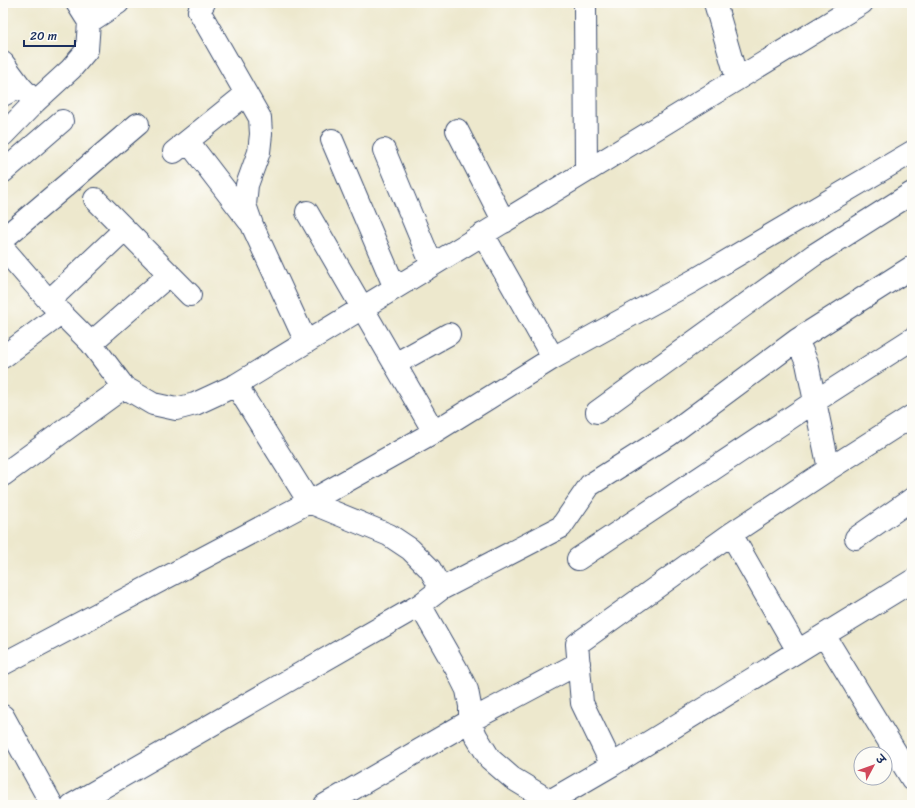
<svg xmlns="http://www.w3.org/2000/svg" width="915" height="808" font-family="Sriracha,'Playpen Sans Deva',sans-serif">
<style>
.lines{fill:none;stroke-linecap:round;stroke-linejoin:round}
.minor-casing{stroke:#3a4b6f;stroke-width:24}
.minor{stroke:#fff;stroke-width:22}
</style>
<rect width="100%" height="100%" fill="#fdfcf7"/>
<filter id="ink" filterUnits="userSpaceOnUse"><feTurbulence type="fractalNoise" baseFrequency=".025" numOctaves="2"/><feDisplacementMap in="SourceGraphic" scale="8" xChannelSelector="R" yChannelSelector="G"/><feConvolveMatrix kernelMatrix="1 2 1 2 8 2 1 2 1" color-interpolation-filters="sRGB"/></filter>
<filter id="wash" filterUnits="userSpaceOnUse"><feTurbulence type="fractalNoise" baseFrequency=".012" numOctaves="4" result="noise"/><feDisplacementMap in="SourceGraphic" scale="16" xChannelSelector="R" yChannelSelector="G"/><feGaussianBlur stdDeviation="0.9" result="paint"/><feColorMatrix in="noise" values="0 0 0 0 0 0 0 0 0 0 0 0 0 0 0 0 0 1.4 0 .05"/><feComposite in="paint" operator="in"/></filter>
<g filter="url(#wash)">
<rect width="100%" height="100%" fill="#ede8cd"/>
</g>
<g filter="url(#ink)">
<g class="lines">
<defs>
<path id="minor" d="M204,3L199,11L260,118L261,134L259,152L247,185L245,205L252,225L306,342
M585,3L586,171
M715,3L737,79
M89,22L118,3
M3,63L20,86
M3,95L20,86L35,102
M457,130L504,222
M3,135L35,102L71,69L87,50L89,22L77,3
M332,140L395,288
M182,145L193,148L249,221
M384,150L432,265
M174,152L246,94
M3,172L62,121
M95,199L190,295
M307,212L434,432
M483,234L553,358
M3,239L138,124
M3,248L49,301L91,343L124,387L153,404L176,409L195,404L236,385L862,3
M49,301L125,229
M91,343L169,275
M3,357L62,313
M395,364L449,334
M236,385L309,502L389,535L410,549L430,569L441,589
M597,412L814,255L912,193
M829,469L912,416
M3,475L124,387
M731,534L798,651
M856,538L912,499
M578,559L814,402L912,339
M420,605L457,670L467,690L470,706V721L476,736L490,759L512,778L550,801L543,805
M824,635L912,779
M3,664L309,502L434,432L553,358L693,281L912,152
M3,716L52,805
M612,765L582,703L577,644L731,534L829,469L807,363L797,340
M72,805L420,605L441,589L561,527L590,485L669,435L797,340L912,267
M325,805L470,721L579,663
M552,805L550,801L612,765L912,581"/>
</defs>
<use href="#minor" class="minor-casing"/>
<use href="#minor" class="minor"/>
</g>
</g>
<rect width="915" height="808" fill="none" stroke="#fdfcf7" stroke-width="16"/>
<g transform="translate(873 766) rotate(49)"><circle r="19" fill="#fdfcf7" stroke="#a3aaba"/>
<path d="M0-3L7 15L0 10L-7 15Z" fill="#d1495b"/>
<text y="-6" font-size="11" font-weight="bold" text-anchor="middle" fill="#1b2f5e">उ</text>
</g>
<path d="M24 40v6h51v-6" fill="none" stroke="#1b2f5e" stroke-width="2"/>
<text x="30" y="40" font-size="12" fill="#1b2f5e" stroke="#fdfcf7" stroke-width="3" paint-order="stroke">20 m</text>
</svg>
